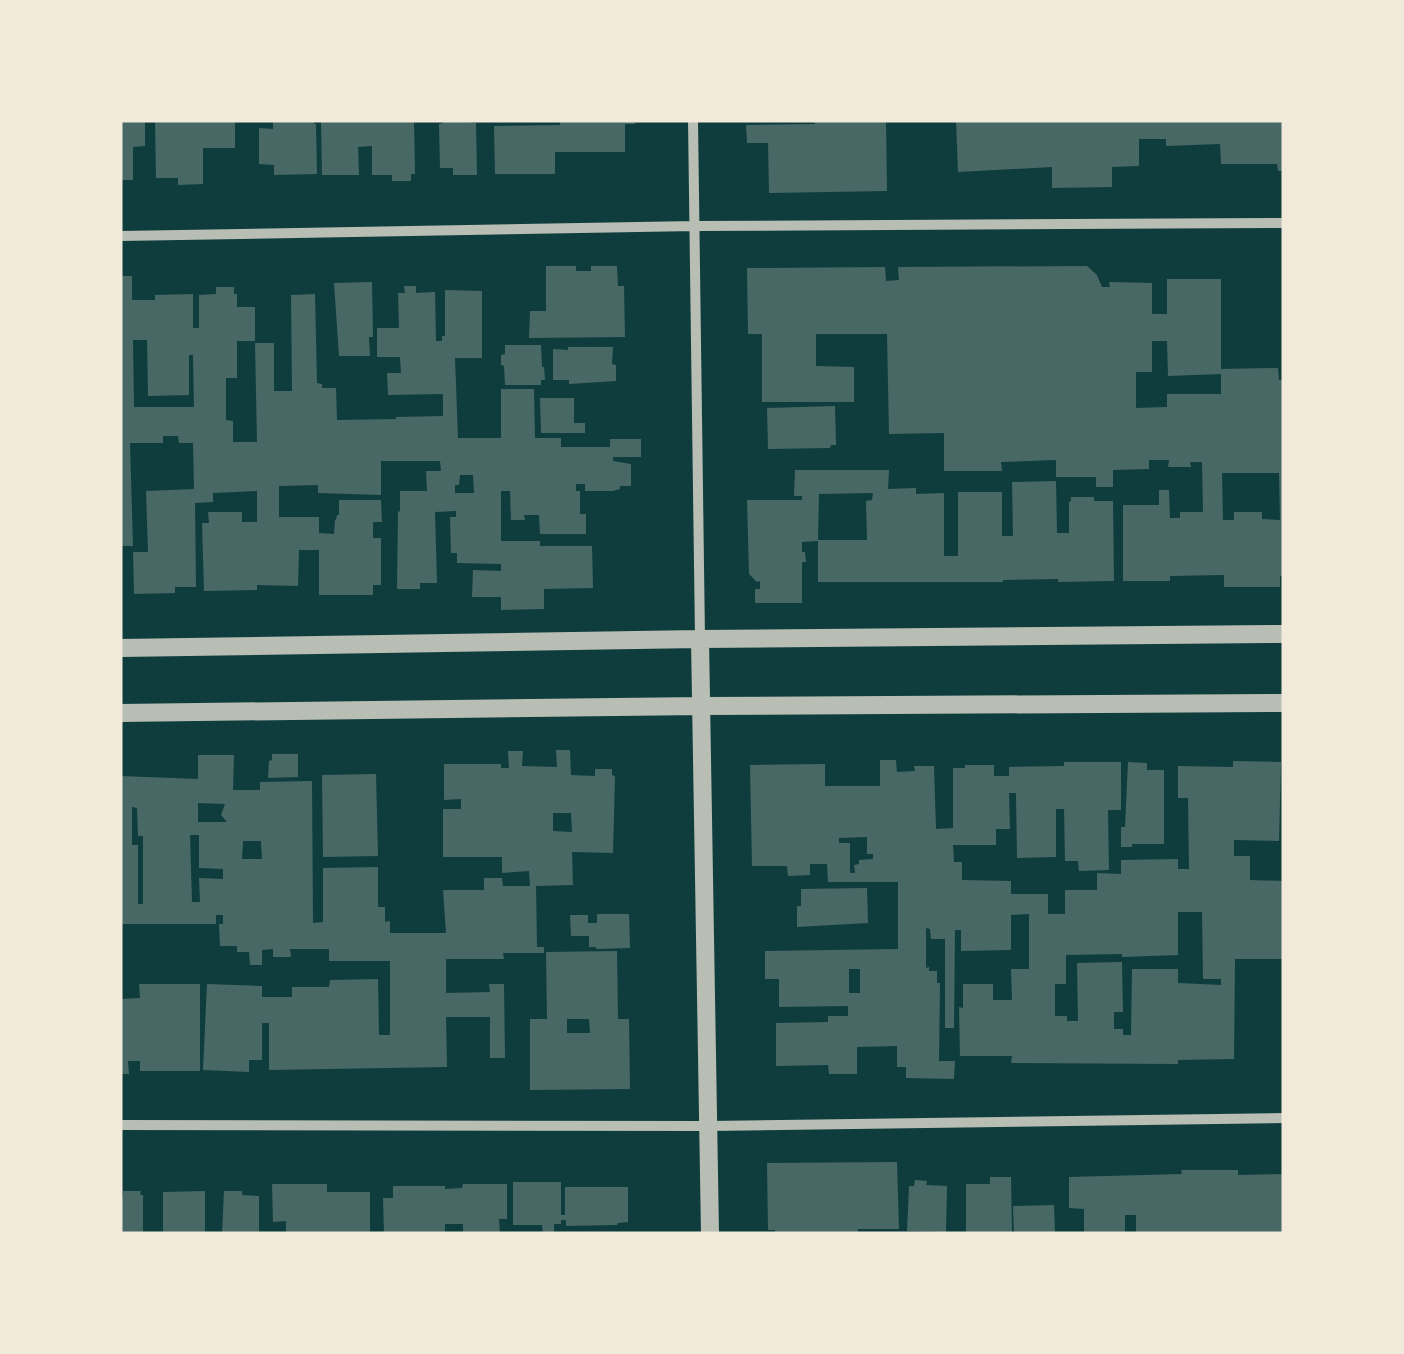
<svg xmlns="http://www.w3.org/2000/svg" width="1404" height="1354" font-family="Jost,sans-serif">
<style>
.building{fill:#486865;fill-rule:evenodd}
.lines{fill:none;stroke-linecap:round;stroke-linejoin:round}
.minor{stroke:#b8beb3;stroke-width:10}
.tertiary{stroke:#b8beb3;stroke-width:18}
</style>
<rect width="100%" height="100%" fill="#0f3d3e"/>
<path class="building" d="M120,120H145V146L133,147V180H120Z
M155,120L235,122V148H203V184L178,185V178H156Z
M273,120H314V124H316L317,174L274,175V165L259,164V128L273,129Z
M321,120H414L415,174H411V181H392V175H372V146L358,147L359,175H322Z
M443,120H471V123H476L477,175H453V168H440L439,124L443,123Z
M560,120H635V124H625V152H555V174H495L494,126L560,125Z
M815,120H886L887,191L769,193L768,143H747L746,125L815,124Z
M956,120H1220V122H1229V120H1284V171H1278L1277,164H1221L1220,144L1166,146V139H1139V166L1112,167V187L1052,188V167L958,172Z
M546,266H576V271H591V266H617L618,286H624L625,337L529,338L530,311H546Z
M1087,266L1097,275L1102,287H1110L1109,282L1152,283V314H1167V279H1221V369L1278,368L1279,380H1284V576H1280V587H1224V575L1170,576V581H1123V505H1159V490H1169L1170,518H1180V512H1203L1202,462H1190L1191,467H1168L1169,460H1149V469L1113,470V487H1096V477H1056V460L1001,462L1002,471H944V433L889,434L887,334H816V366L854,367V402H762V334H748L747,268L885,267L886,281L899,280L898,267ZM1152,341H1167L1168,376L1221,374V394H1167V407L1136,408V372H1152ZM1222,473H1279L1280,520L1262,519V512H1234V520H1223Z
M120,276H132V300H155V295L193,294V328H199V295L216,294V287H234V294H237V307H255V341H237V378H226V420L233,421V442H257L255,343H274V391H292L291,295L315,294L317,383L322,384V388H336L337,420L396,419V417L443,416V394L388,395L387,373H401L400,357H377V328H399L398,293H405L404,286H416V293L435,292L436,341H442V336H445V290L482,291V358H455L458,438H501V389H534L535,438H561V447H610V439H641V457H613V461L631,464V486H620V489L613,491H585V484H576V491H580V514H586V534H540L539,515H524L525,520H511L510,491H501V541H540V546H592L593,588L544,589V609L501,610V597H472L473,570L501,571V564L457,563V553H451L450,517H456V511L435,512L437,583H420V589H397L398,512L400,511V491H427L426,471H441L440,461H381V495L318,493V485L279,486V517H319V533L334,534L335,520H336L337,515H339V500H381L382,522H373V538H381V585H373V595H319V550H299L298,586L257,585V590L204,591L202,523H209L208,512H242V522H257V491L213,493V502L195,503L196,587H175V593L134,594L133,552H148L146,491L194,489L193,443H179L178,436H163V443H130L133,546H120ZM133,340H147L148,396L189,395V355H193L194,407H134ZM460,475H473L474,493H455V485H459Z
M372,282L373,337H369L370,356H339L334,283Z
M505,345H541L542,367H544L545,380H541V385H505L504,366L501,365V355L505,354Z
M568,347H613L612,364L616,365V381L569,384V380H553V349L568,350Z
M540,398H574V423H585V433H541Z
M835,406L836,445H831L830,448L768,449L767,408Z
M795,470H889L888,489L916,488V494L944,493V556H958V492H1002V536H1013L1012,482L1056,481L1057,533H1069V502L1071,501V497H1094V501H1113L1114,581L1058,582V579L1003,580V582H818V541L802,542V552H805L806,562H802V603H755V589H760V581L757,582L749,574L747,500H802V496H794ZM873,493L872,500L866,501L867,540H818L819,494Z
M556,750H570L571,775L595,776V769H612V775L615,776L613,853L572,852L573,885L536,886L537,947H544V953H503L504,959H446V993L490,992L489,984H504L505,1058H490V1017H446L447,1067L269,1070V1023H262V1060H249V1072L203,1070L207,984L262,986V997H292V987H329L330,980L378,979L379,1035H390V961H329V949H290L291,957H273V949L262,950V965H250L249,952H237V946H220L219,924H223V915H216V924H120V776L198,779V755H234L233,790H260V782L312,781L313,923L323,922V868L378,867V907H385V922L390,921V933H446L443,890H484V878H502L503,886H530L529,871L502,873V857H443V809H461V799L444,800V764H501V768H509L508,751H523L522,766L557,767ZM198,803L225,804L221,815L227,822H198ZM132,807L137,808L138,836H143V904H138V845H132ZM553,813H571L572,832L553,831ZM190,835H199V868L223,869V879L199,878L200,902H192ZM243,841H261L262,859H242Z
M272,754H298V777L268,778L269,761L272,760Z
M880,760H896L897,772L915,771L914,766H934L936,829L953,828V768H965V765H994V776H1009V767L1064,766V762H1121V810H1108L1109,870L1079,871L1078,861H1065L1064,809H1056V857L1017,858L1016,793H1009L1010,829H996V845H953L954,862H962V880L1011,881V894H1048V914H1065V890H1097V873L1121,874V860L1178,859V869H1189L1188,798H1178V766L1233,767V761L1281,762L1279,841L1234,840V856H1250V880L1284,881V959H1235L1234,1059L1178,1060V1064L1011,1063L1012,1056H960L959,1007L963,1008V984H993V1000H1012L1011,969H1029V914L1011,915V950L961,951V930H955L954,1028H945V939H931L930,929L926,928V968L929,967V971H937V983H940L939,1061H955L954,1079L906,1078V1067H897V1046L857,1047V1074H829L828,1065L776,1066V1023L828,1022V1016H848V1006L779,1007V979H765V951L898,949V882H828L827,864H810V875L788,876L787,866H752L750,765L825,764V786H880ZM867,837V854H873V859L859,860V864L854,865L855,873H850V843H839V838ZM1178,912H1202L1203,979H1221V985L1178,983V969H1132L1131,1035H1123V1029H1114V1012H1123L1122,962L1077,963L1078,1021H1067V1016H1055V984H1066V955L1122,954V957L1178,955ZM849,969H860V993H849Z
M1128,762L1147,763V770H1164V844H1132V847H1121V827H1125Z
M376,774L378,856L323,857L322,775Z
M867,888L868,923L797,927V906H801V889Z
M597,914H629L630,948L596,949V947H589V936H571L570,915H588V923H597Z
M617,951L618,1019H629L630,1089L530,1090V1019H547L546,952ZM567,1019H589L590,1033H567Z
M139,984H200V1071H140V1061H128L129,1074H120V999L140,998Z
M897,1162L899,1229H858V1234H775V1230H768L767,1163Z
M1181,1170H1238V1175L1284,1174V1234H1136V1215H1125V1234H1084V1209L1069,1208V1177L1182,1174Z
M990,1177H1011L1012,1234H966V1184H990Z
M915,1180L927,1181L926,1185L947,1186L946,1232L907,1231L909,1186H914Z
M513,1182H561V1215H565V1187H628V1222L618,1223L617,1225L566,1226V1220H561V1224H554V1234H543L542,1225H513Z
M272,1184H327V1192H370V1234H286V1221L273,1222Z
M463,1184H507V1219H499L500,1234H463V1224H445V1234H384L383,1198H393V1186H445V1189L462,1188Z
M123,1191H141L140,1195H143V1234H120V1197H123Z
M205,1191V1234H163V1192Z
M224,1191H242V1195L259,1196V1234H222Z
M1054,1205L1055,1234H1014L1013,1206Z"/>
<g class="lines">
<path class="minor" d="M693,120L700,639
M120,236L695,226L1284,223
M120,1125L709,1126L1284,1118"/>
<path class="tertiary" d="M700,639L710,1234
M120,648L700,639L1284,634
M120,713L701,706L1284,703"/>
</g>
<rect width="1404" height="1354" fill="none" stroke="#f1e9da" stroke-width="245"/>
</svg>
